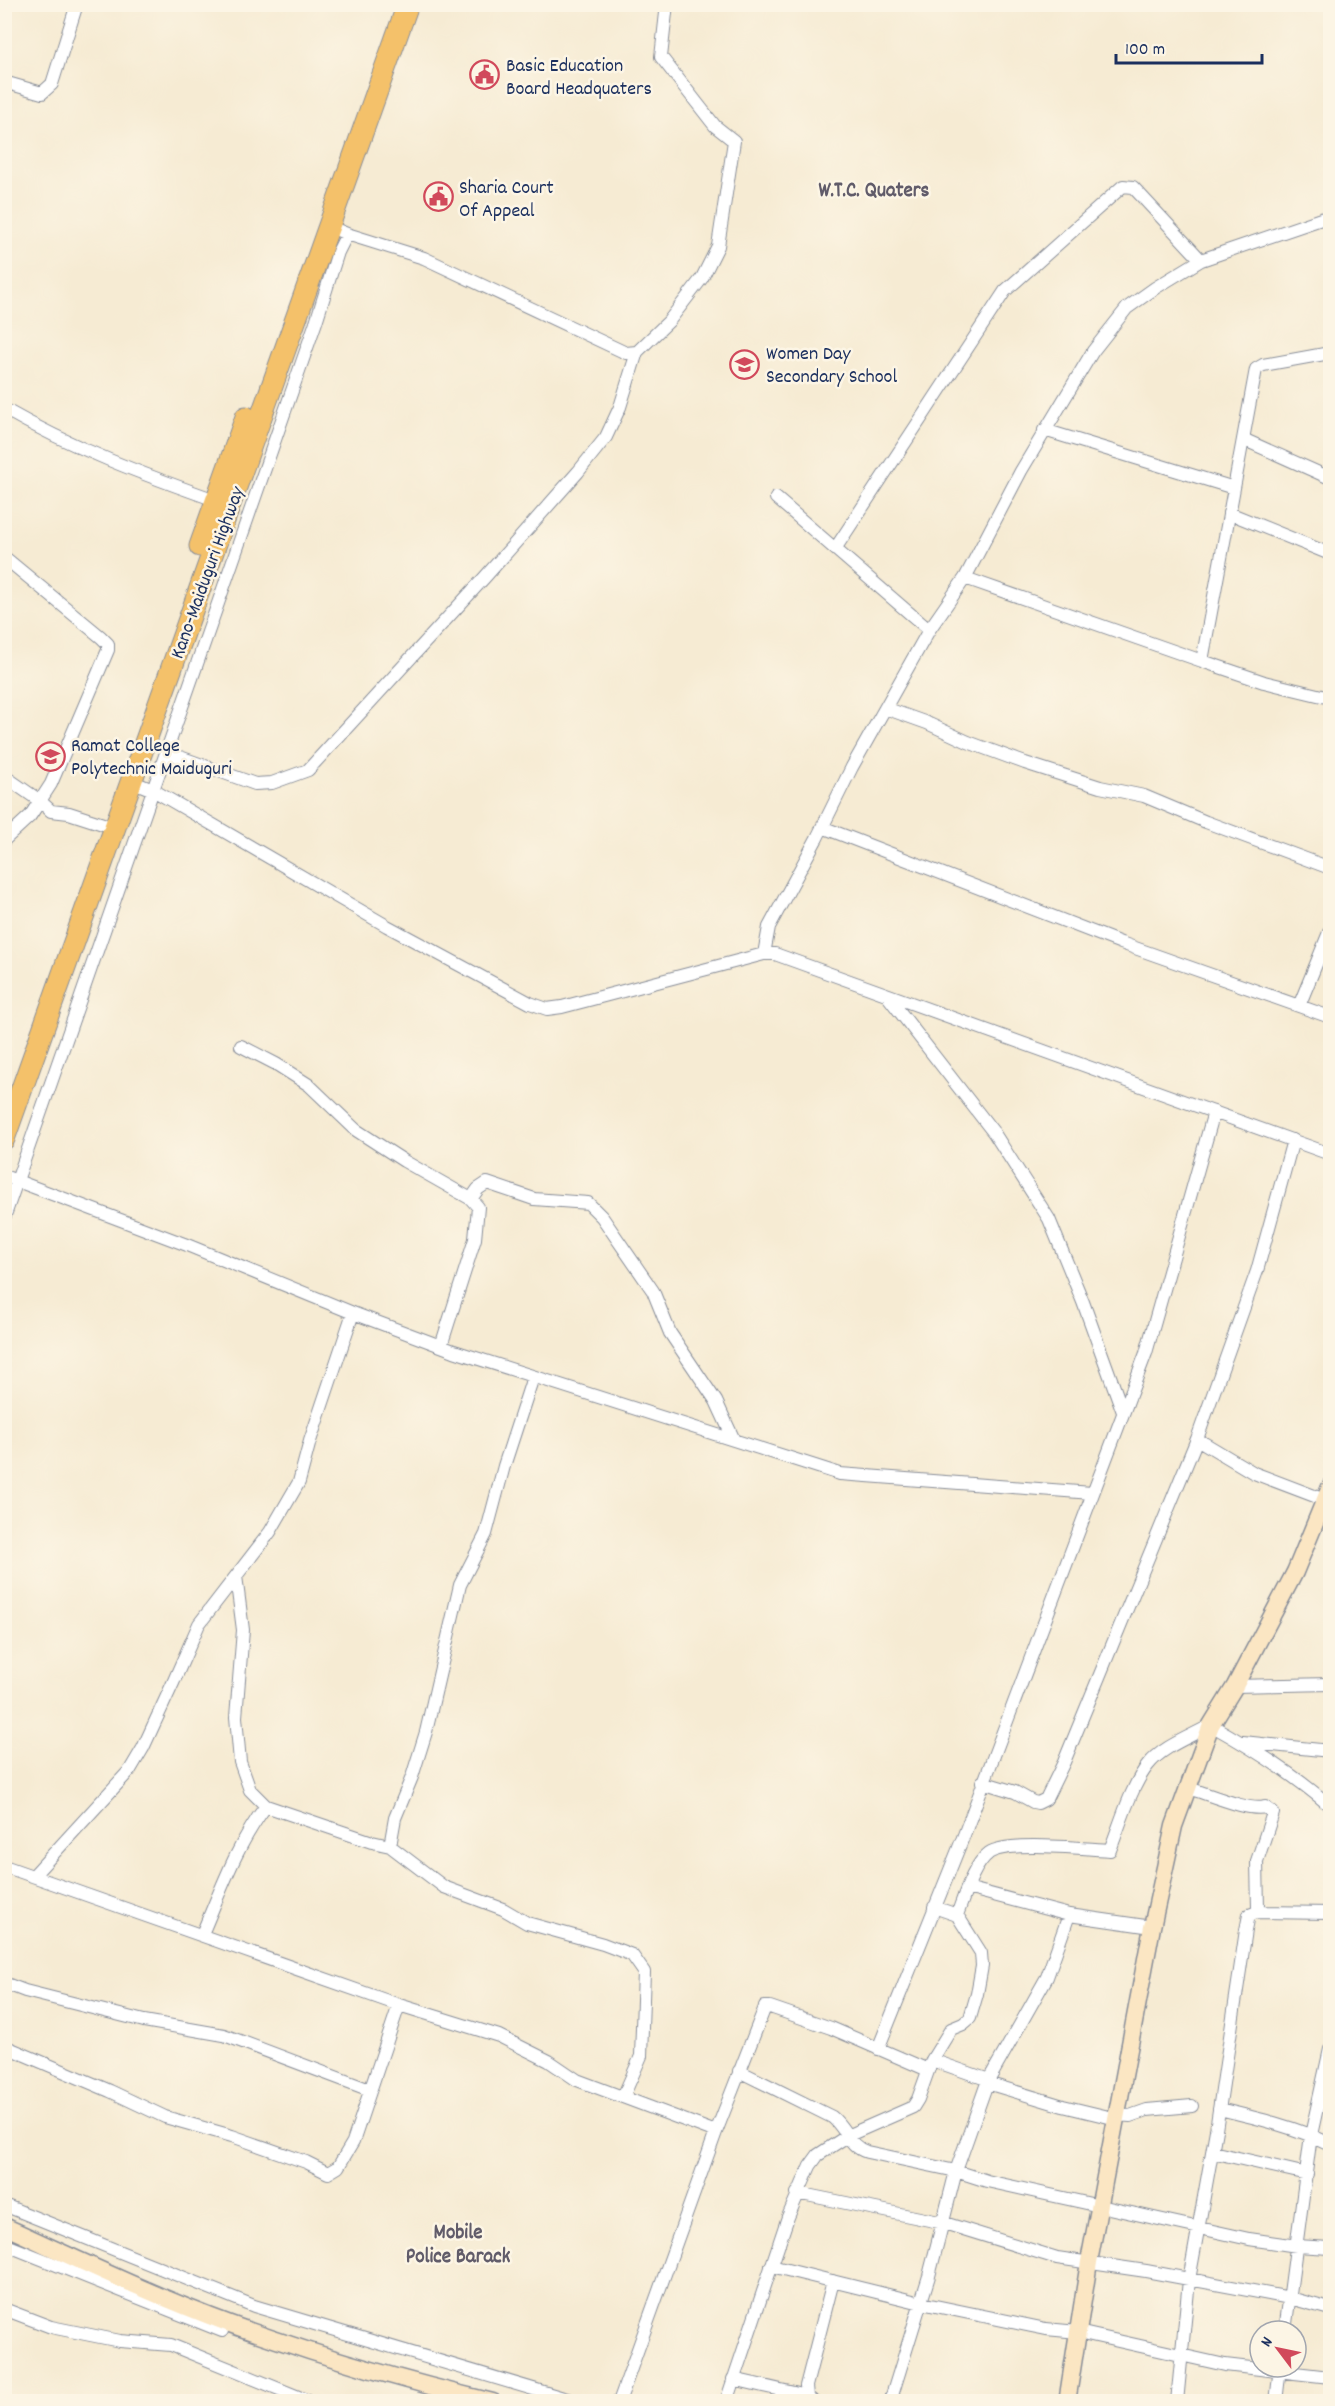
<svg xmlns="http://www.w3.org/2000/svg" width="1335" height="2406" font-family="Dekko,sans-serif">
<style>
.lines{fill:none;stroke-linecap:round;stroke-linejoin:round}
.street-casing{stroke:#888d98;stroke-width:14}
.secondary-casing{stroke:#888d98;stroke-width:19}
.highway-casing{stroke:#888d98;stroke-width:23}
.street{stroke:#fff;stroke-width:12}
.secondary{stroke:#fbe6c3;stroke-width:16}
.highway{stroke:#f4c16a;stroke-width:21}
.labels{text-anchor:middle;stroke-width:5;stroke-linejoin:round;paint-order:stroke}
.poi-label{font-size:20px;fill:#1b2f5e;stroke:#fcf5e5;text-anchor:start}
.street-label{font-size:20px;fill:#1b2f5e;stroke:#fcf5e5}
.neighbourhood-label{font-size:21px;font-weight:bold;fill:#615c6a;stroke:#fcf5e5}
</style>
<rect width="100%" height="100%" fill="#fcf5e5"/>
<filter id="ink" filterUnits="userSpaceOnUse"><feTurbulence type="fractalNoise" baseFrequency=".0167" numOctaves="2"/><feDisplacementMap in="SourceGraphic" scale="12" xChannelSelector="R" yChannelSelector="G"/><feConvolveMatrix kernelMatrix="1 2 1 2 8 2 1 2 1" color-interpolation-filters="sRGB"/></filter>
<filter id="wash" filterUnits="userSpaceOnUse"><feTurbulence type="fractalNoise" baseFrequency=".008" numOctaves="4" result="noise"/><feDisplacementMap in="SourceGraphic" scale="24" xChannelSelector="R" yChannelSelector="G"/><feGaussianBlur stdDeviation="1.35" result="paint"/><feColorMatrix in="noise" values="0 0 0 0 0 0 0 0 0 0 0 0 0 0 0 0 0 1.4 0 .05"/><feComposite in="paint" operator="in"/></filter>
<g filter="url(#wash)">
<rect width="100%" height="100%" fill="#f6ebd3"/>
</g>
<g filter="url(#ink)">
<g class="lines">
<defs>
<path id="street" d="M4,82L42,93L52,84L77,4
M328,226L347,234L424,258L626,353L637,352
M1330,353L1263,365L1256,369L1202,661L1264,682L1330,698
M4,409C72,448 147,476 221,502
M1044,430L1234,488
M1245,440L1330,478
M776,498L929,630
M1229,513L1330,554
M835,549L1005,291L1123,186L1133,187L1201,260
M4,557L101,637L108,644V650L51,784L40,801L4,776
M965,578L1202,661
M885,708L927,723L968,742L1025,763L1100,787L1144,796L1206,822L1330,868
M166,752L255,784L272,783L308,770L485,577L578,472L606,437L620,407L637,352L669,321L702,278L718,246L734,141L715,126L661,57L667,4
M131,781L153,790L387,926L530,1003L547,1009L562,1007L764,954H775L1330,1154
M822,827L1121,943L1330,1017
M4,840L30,816L40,801L51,811L69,813L103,824
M764,954L769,927L817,838L852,767L929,630L965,578L1021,471L1093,351L1127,308L1155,288L1201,260L1330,216
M886,994L994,1133L1049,1219L1083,1302L1123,1412
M1299,1006L1330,930
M241,1046L276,1064L309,1085L356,1130L404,1161L471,1199L478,1207L475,1239L441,1346
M4,1176L187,1245L353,1313L454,1351L840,1474L1092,1493
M471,1199L478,1189L487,1183L534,1199L588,1203L602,1217L653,1291L670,1333L716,1401L734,1440
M4,1218L316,322L338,252L347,234
M1197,1439L1254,1473L1325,1500
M236,1576L243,1630L236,1717L240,1762L250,1790L266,1806L372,1842L390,1846L395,1818L412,1777L426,1732L460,1585L486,1534L504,1466L533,1377
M1235,1686L1330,1684
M1243,1742L1330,1751
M982,1782L1015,1792L1033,1802L1038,1803L1046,1799L1064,1762L1197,1439L1257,1271L1293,1140
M390,1846L444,1887L503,1909L527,1923L603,1944L632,1955L644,1972L641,2056L623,2097
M4,1866L399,2005L499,2036L549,2061L577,2080L716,2132
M33,1876L130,1770L143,1748L173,1683L199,1624L270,1532L299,1482L310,1441L353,1313
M967,1888L1069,1915L1152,1927
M934,1907L957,1915
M1257,1912L1330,1913
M202,1934C221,1890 237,1844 266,1806
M4,1983L25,1991L144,2021L224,2035L370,2090
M4,2046L110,2091L165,2117L232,2136L306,2162L328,2173L338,2167L353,2142L399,2005
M878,2049L964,1835L1146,1353L1214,1112
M932,2060L986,2079L987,2083L1063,2106L1117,2119
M739,2071L832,2117C846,2128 849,2147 867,2152L956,2171L987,2181L1249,2239L1297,2246L1330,2248
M1219,2109C1257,2118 1295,2127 1330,2144
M1118,2115L1130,2116L1147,2110L1192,2106
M1212,2152L1307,2174
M797,2193L944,2223L1057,2258L1146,2271L1290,2298L1330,2309
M4,2205L254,2306L577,2402
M4,2244L222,2331
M771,2266L921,2303L1046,2329L1078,2332L1225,2365L1330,2377
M4,2309L51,2327L120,2341L171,2345L311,2402
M1285,2331L1311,2135L1330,2049
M733,2379L807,2396
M619,2402L716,2132L765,2007H770L831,2028L928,2070
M726,2402L788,2217L810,2166L818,2155L849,2135L913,2107L918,2099L932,2060L951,2029L963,2024L970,2018L977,1994L982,1966L981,1953L957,1915C964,1897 973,1865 989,1853C1007,1840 1086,1849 1110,1850C1120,1825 1131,1786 1148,1765C1163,1746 1190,1737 1211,1725C1252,1748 1295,1775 1330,1806
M814,2402L807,2396L806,2386L833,2281
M890,2402L929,2276L956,2171L987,2083L1047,1977L1069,1915
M1177,2402L1189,2280L1216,2130L1246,1930L1249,1915L1257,1912L1258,1909L1257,1861L1273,1813L1265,1807C1249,1812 1206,1793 1188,1788
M1276,2402L1280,2367"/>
<path id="secondary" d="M4,2226C79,2260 154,2296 230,2324C316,2355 404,2381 493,2402
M1067,2402L1089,2262L1152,1927L1174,1826L1211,1725L1235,1686L1295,1572L1330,1487"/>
<path id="highway" d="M200,546L246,417
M4,1139L408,4"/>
</defs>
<use href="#street" class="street-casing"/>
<use href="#secondary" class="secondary-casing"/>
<use href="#highway" class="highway-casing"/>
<use href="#street" class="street"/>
<use href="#secondary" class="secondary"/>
<use href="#highway" class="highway"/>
</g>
</g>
<defs>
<symbol id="civic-ring" viewBox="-11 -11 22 22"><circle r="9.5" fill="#fcf5e5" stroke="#d1495b" stroke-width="1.5"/><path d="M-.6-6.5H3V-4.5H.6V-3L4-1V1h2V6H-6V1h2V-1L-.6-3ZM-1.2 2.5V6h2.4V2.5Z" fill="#d1495b"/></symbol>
<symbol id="school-ring" viewBox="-11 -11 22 22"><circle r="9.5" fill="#fcf5e5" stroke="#d1495b" stroke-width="1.5"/><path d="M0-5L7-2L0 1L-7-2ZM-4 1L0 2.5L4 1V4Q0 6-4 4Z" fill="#d1495b"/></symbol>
</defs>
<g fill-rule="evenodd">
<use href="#civic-ring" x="468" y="58" width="33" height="33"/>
<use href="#civic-ring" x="422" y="180" width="33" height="33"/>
<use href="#school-ring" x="728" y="348" width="33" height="33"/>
<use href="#school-ring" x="34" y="740" width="33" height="33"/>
</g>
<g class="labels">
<g class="poi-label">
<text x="506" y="71">Basic Education<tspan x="506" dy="23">Board Headquaters</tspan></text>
<text x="459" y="193">Sharia Court<tspan x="459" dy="23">Of Appeal</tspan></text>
<text x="766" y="359">Women Day<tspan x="766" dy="23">Secondary School</tspan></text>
<text x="71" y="751">Ramat College<tspan x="71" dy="23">Polytechnic Maiduguri</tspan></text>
</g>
<g class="street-label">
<text transform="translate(206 572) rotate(-70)" y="7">Kano-Maiduguri Highway</text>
</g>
<g class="neighbourhood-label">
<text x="874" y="196">W.T.C. Quaters</text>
<text x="458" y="2238">Mobile<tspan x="458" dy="24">Police Barack</tspan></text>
</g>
</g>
<rect width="1335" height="2406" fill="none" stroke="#fcf5e5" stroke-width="24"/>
<g transform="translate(1278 2349) rotate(302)"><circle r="28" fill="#fcf5e5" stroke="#a2a6af" stroke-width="1.5"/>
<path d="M0-4.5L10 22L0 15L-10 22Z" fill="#d1495b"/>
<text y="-9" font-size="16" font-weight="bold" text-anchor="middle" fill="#1b2f5e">N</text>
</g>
<path d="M1116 54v9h146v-9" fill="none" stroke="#1b2f5e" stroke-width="3"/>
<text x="1125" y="54" font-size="18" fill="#1b2f5e" stroke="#fcf5e5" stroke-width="4.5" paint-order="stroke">100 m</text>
</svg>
